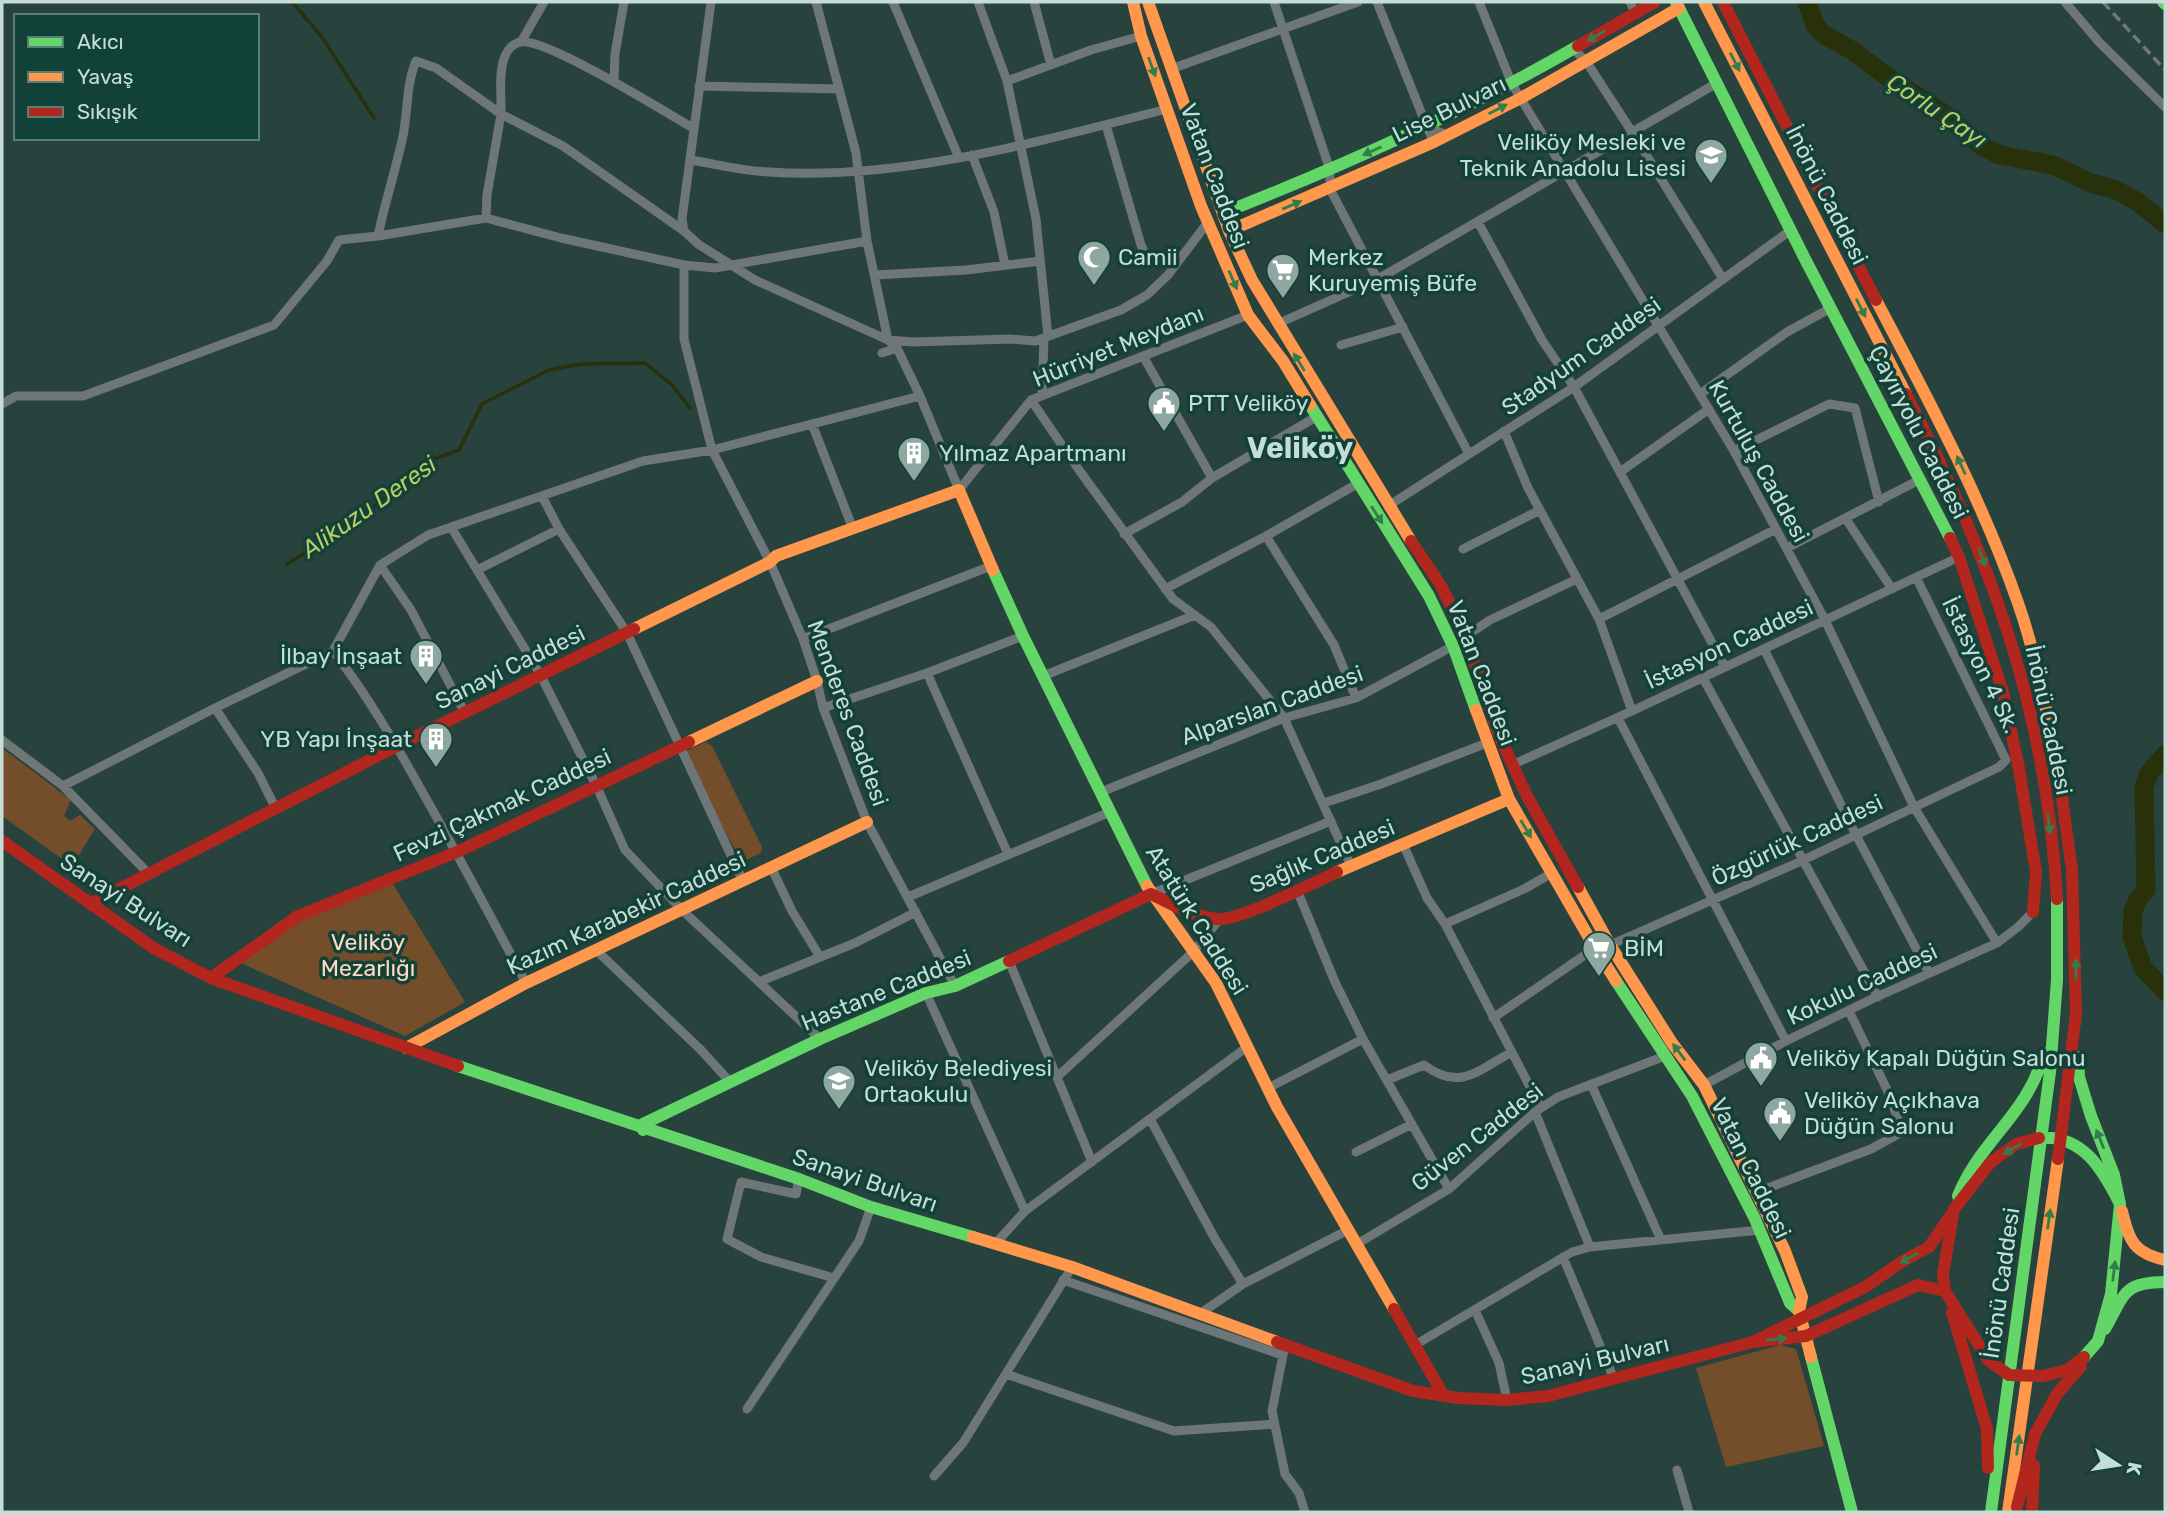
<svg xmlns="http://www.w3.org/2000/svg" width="2167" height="1514" font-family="Rubik,sans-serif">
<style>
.green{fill:#744e2b}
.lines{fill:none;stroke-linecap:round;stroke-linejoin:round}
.stream{stroke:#29310b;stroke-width:3.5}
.river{stroke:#29310b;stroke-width:19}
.street{stroke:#6e7678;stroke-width:9}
.fast{stroke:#63d668;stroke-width:12}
.slow{stroke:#ff974d;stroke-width:12}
.jam{stroke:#b3261e;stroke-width:12}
.rail{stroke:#6d7878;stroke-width:3.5;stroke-dasharray:10 5;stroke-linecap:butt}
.oneway{fill:#327d4b}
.labels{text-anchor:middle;stroke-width:7;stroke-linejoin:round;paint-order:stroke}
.street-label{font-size:23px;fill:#c5ddd7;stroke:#124138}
.poi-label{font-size:23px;fill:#c5ddd7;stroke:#124138;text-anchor:start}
.park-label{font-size:23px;fill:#fedac0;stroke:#124138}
.water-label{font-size:24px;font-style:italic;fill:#b8cb64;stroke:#124138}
.district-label{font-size:30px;font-weight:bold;fill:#c5ddd7;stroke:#124138}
</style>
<rect width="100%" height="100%" fill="#28423d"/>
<path class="green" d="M706,742L712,746L762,847L761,853L746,860L740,859L685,757L688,750Z
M2,748L71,800L64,816L70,821L80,815L95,829L72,866L2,816Z
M391,881L465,1002L405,1036L234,960L298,921Z
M1780,1345L1796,1349L1824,1446L1726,1467L1696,1368Z"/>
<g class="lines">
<path class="stream" d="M292,2L322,37L374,118
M287,564L357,521L428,461L459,450L482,404L549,370L581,364L645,363L672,385L690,408"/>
<path class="river" d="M1807,2L1815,25L1823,34L1853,51L1886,76L1943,113L1982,146L2000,155L2053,165L2091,183L2116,190L2138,202L2165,224
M2165,755L2149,773L2144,787L2146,890L2138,899L2133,911L2132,937L2143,968L2165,991"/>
<path class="street" d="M711,2L682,219L684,231L698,244L755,280L888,340L913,342L1010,339L1035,341L1121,310L1147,295L1168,275L1208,222
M816,2L856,153L867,241L888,340L897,348L920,396L959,490L1031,400L1248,315
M893,2L959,158
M978,2L1007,81L1036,219L1048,336
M1034,2L1051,65
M1274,2L1330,170V189L1469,454
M1377,2L1427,127
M1479,2L1512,84L1734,451L1825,620L1914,807L1997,943
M1630,2L1635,13
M2065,2L2099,42L2165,107
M521,42L544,2
M1573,49L1586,61L1632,132L1723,279
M1171,69L1358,2
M1007,81L1091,50L1141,36
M614,82L615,54L624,2
M699,86L839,89
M1106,125L1141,245L1148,260L1153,262L1182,256
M1434,142L1427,127L1447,135
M972,155L994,212L1005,265
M690,160C716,164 742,171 769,172C901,181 1040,141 1167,109
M486,218L487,195L501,114L436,68L416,61C406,85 408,111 403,136C396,169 385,202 378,236L486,218L561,238L684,265L715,268L867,241
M1478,222L1542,340L1574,387L1725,667
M684,231L563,146L501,114C502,96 496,61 511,47C513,45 518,42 521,42C546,38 665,112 693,128
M684,265V339L712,450L770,562L803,639L817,681L823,708L867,822L955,986
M875,275L966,270L1040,261
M1277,324L1378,279L1717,83
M1341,345L1403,327
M882,353L897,348
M1143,356L1212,478
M1700,394L1787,332L1831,308
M1042,396L1044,338
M1031,400L1079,470L1173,599L1211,627L1284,718L1351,866
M2,404L16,396H83L274,325L327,261L339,240L378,236
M812,424L853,529
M1504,431L1528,488L1599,619L1632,711
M1734,451L1829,404L1855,408L1879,502
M1620,472L1709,409
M542,496L559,529L627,633L743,881
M1388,506L1574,387L1791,230
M1846,519L1892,589
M451,527L540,674L596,785L625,850L682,910L820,1039
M1124,534L1182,502L1212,478L1316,417
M1266,536L1334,645L1356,698
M1787,548L1921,479
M1463,549L1540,510
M380,565L411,610L465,713
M477,570L559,529
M1165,589L1266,536L1357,484
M1599,619L1776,529
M1466,636L1490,620L1577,579
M803,639L991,566
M1764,649L1856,835L1929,973
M333,651C366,693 393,739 419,786C456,851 491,917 526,983
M927,673L1008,854
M1043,676L1195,615
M1703,678L1878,997
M215,708L258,773L275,807
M823,708L927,673L1023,636
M1618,718L1786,1041
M2,740L63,786L148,873
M1514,764L1632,711L1959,557
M63,786L215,708L333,651L380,565L428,535L643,461L712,450L920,396
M1101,792L1284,718L1356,698L1453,646
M1324,803L1381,784L1487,743
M1403,844L1427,898L1445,924L1541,1108
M771,867L792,911L820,957
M1297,890L1335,982L1363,1039L1449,1189
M1151,894L1331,821
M908,897L1110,812
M1445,924L1524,889L1552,873
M1610,945L1797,863L1999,767L2006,760L1916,577
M597,951L701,1050L730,1082
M1009,961L1092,1162
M761,981L855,943L916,912
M926,993L1025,1211
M1493,1018L1595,948
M1057,1077L1193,952L1219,920
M1387,1080L1424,1065C1460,1092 1478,1070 1512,1052
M1591,1084L1661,1240
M1704,1085L1786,1041L1872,999L1997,943L2018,927L2033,912
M1268,1088L1363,1039
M1535,1112L1590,1247
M1150,1119L1215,1239L1243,1284
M1356,1152L1412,1124
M799,1179L796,1194L741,1182L727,1239L761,1257L834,1278
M1757,1192L1871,1149L1902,1132L1890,1096L1849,1011
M995,1244L1025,1211L1247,1047
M1357,1244L1449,1189L1535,1112L1558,1097L1665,1056
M1563,1257L1614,1379
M1063,1280L1282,1355
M1475,1310L1499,1363L1507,1400
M1201,1313L1243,1284L1348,1230
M1415,1345L1572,1252L1590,1247L1760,1230
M1284,1350L1272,1411L1285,1474L1299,1493L1305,1512
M1006,1374L1174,1431L1275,1424
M747,1409L859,1241L871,1207
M1677,1470L1689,1512
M934,1476L963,1443L1072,1267"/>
<path class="fast" d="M1676,2L1804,257L1950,538
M2163,2L2165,4
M1223,213C1347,164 1462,113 1578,46
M1310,405L1429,596L1453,646L1476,710
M993,570L1023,636L1147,886
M1616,981L1692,1096L1755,1219L1790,1303L1799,1311
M2078,1057L2079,1077L2091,1116L2114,1175L2120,1204L2111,1294L2098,1341L2084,1357
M458,1066L799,1179L871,1207L973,1237
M643,1130V1124L820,1039L926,993L955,986L1009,961
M2039,1138C2083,1134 2103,1170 2120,1204
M1958,1196C1980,1140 2028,1115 2044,1053
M2105,1329C2124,1296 2122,1282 2165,1282
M1811,1357L1852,1512
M1991,1512L2050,1072L2057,980V899"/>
<path class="slow" d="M1133,2L1141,36L1201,206L1248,315L1283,361L1310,405
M1148,2L1229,231L1252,280L1411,541
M1704,2L1906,394
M1229,231L1434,142L1521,98L1679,8
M1876,300C1928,399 1981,497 2018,603C2036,654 2046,710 2057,763
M634,629L770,562L776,556L959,490L993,570
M1476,710L1509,799L1595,948L1616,981
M689,742L817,681
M1337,872L1509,799
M1147,886L1216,983L1277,1107L1394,1309
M1578,887L1610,945L1672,1043L1704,1085L1785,1251L1802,1297L1799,1311L1811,1357
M406,1048L526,983L867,822
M2122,1211C2129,1241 2134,1253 2165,1260
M973,1237L1072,1267L1277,1342
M2008,1512L2058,1159"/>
<path class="jam" d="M1723,2L1876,300
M1578,46L1655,2
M1906,394C1991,558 2047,713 2057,899
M1950,538L1959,557L2003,692L2019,769L2036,872L2033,912
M1411,541L1440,584L1466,636L1497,731L1527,796L1578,887
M2057,763L2072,870L2076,1014L2058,1159
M2,841L155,949L211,978L458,1066
M90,904L397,746L634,629
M1009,961L1151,894C1172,904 1193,917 1217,919C1237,922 1314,883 1337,872
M211,978L298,916L457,852L689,742
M2039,1138L2016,1144L1990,1163L1954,1209L1943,1274L1945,1291L1988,1360L2009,1375L2043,1376L2067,1370L2084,1357
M1945,1291L1918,1285L1806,1336L1753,1342L1865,1287L1903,1261L1929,1247L1951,1215
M1394,1309L1444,1396
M1952,1312L1987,1429L1988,1468
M1277,1342L1413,1391L1458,1398L1507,1400L1548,1396L1753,1342
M2017,1507L2035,1434L2057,1394L2081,1366
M2032,1512L2034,1465"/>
<path class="rail" d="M2103,2L2165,70"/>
</g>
<defs><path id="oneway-solid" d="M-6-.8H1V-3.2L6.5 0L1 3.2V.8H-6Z" transform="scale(1.75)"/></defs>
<g class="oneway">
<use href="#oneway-solid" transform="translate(1596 36) rotate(150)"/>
<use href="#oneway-solid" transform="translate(1735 62) rotate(63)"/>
<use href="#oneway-solid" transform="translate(1152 67) rotate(70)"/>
<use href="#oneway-solid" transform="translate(1498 109) rotate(-27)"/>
<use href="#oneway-solid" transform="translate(1372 151) rotate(156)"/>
<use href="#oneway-solid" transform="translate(1292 205) rotate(-23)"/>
<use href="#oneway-solid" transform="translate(1233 280) rotate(66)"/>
<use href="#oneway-solid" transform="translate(1861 308) rotate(63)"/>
<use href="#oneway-solid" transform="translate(1299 362) rotate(-122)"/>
<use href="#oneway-solid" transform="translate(1961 465) rotate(-115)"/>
<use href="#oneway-solid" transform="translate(1377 515) rotate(57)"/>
<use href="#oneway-solid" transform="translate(1982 557) rotate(69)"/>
<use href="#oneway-solid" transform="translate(2049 824) rotate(83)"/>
<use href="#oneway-solid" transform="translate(1526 829) rotate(59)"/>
<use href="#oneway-solid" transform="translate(2076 969) rotate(-90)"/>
<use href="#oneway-solid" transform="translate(1679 1052) rotate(-127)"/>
<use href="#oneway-solid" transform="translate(2100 1139) rotate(-112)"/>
<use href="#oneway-solid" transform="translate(2012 1149) rotate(150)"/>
<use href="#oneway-solid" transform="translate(2049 1219) rotate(-82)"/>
<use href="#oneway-solid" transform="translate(1909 1258) rotate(151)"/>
<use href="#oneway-solid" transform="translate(2114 1271) rotate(-83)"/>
<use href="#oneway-solid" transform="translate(1777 1339) rotate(-6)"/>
<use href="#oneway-solid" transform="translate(2018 1445) rotate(-82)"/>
</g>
<defs>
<symbol id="school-pin" viewBox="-11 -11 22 30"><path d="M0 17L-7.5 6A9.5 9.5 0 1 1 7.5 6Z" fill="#8ea7a1" stroke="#124138"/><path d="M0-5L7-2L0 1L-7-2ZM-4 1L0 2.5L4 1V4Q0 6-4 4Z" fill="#fff"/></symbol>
<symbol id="mosque-pin" viewBox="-11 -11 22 30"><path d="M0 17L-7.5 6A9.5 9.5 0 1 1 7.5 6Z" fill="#8ea7a1" stroke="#124138"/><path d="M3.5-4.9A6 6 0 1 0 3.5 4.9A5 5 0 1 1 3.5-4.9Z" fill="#fff"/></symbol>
<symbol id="supermarket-pin" viewBox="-11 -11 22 30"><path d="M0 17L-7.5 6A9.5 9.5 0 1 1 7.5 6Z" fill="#8ea7a1" stroke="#124138"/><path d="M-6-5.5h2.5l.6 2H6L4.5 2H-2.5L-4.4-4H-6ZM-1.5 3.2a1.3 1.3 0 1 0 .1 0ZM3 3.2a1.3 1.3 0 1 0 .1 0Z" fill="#fff"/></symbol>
<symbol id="civic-pin" viewBox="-11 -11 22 30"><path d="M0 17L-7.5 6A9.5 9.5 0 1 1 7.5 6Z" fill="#8ea7a1" stroke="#124138"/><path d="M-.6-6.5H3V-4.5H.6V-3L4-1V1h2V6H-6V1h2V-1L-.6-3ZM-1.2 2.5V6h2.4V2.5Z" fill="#fff"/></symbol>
<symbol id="building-pin" viewBox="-11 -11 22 30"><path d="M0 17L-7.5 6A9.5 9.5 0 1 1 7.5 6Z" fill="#8ea7a1" stroke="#124138"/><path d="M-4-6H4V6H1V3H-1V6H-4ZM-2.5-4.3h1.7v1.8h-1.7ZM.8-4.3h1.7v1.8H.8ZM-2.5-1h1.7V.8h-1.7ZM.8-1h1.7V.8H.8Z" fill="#fff"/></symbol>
</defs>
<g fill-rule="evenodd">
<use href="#school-pin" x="1692" y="136" width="38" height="52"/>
<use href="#mosque-pin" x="1075" y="238" width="38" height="52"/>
<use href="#supermarket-pin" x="1264" y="251" width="38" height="52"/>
<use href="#civic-pin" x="1145" y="384" width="38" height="52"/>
<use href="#building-pin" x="895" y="434" width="38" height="52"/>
<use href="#building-pin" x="407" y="637" width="38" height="52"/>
<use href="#building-pin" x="417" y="720" width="38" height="52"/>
<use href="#supermarket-pin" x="1580" y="929" width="38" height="52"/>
<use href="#civic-pin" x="1742" y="1039" width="38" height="52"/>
<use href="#school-pin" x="820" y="1062" width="38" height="52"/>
<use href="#civic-pin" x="1761" y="1094" width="38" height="52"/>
</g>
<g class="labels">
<g class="street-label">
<text transform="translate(1449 109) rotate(-26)" y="8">Lise Bulvarı</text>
<text transform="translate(1215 176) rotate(69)" y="8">Vatan Caddesi</text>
<text transform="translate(1827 195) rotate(63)" y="8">İnönü Caddesi</text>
<text transform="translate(1118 346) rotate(-22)" y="8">Hürriyet Meydanı</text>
<text transform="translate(1581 356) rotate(-35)" y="8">Stadyum Caddesi</text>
<text transform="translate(1919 432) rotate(63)" y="8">Çayıryolu Caddesi</text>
<text transform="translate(1759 461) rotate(61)" y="8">Kurtuluş Caddesi</text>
<text transform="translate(1729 644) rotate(-25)" y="8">İstasyon Caddesi</text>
<text transform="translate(1981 665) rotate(64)" y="8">İstasyon 4 Sk.</text>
<text transform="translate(510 667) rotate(-26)" y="8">Sanayi Caddesi</text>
<text transform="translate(1482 673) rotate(69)" y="8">Vatan Caddesi</text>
<text transform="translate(1272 705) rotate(-20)" y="8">Alparslan Caddesi</text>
<text transform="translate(848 713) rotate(70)" y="8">Menderes Caddesi</text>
<text transform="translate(2049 720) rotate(78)" y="8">İnönü Caddesi</text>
<text transform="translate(502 805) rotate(-25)" y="8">Fevzi Çakmak Caddesi</text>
<text transform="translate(1797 840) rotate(-25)" y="8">Özgürlük Caddesi</text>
<text transform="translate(1322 856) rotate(-23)" y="8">Sağlık Caddesi</text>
<text transform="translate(126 900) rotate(33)" y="8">Sanayi Bulvarı</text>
<text transform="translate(626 913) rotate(-25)" y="8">Kazım Karabekir Caddesi</text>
<text transform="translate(1197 920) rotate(58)" y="8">Atatürk Caddesi</text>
<text transform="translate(1862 984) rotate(-25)" y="8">Kokulu Caddesi</text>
<text transform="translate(886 990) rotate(-22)" y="8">Hastane Caddesi</text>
<text transform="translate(1477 1137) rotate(-38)" y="8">Güven Caddesi</text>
<text transform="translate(1751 1168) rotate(64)" y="8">Vatan Caddesi</text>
<text transform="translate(865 1180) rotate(19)" y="8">Sanayi Bulvarı</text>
<text transform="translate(2001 1283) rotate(-82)" y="8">İnönü Caddesi</text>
<text transform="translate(1595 1360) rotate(-13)" y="8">Sanayi Bulvarı</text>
</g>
<g class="poi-label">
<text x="1686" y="150" text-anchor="end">Veliköy Mesleki ve<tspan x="1686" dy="26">Teknik Anadolu Lisesi</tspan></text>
<text x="1118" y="265">Camii</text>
<text x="1308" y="265">Merkez<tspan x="1308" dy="26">Kuruyemiş Büfe</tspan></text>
<text x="1188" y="411">PTT Veliköy</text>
<text x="939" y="461">Yılmaz Apartmanı</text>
<text x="402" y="664" text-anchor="end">İlbay İnşaat</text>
<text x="412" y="747" text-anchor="end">YB Yapı İnşaat</text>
<text x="1624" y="956">BİM</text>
<text x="1786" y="1066">Veliköy Kapalı Düğün Salonu</text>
<text x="864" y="1076">Veliköy Belediyesi<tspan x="864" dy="26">Ortaokulu</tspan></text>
<text x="1804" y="1108">Veliköy Açıkhava<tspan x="1804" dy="26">Düğün Salonu</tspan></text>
</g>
<g class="park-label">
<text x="368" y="950">Veliköy<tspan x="368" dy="26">Mezarlığı</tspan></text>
</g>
<g class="water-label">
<text transform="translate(1937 111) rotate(34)" y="8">Çorlu Çayı</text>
<text transform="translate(369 507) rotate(-35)" y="8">Alikuzu Deresi</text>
</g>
<g class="district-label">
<text x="1300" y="458">Veliköy</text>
</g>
</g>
<rect width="2167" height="1514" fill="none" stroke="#c5ddd7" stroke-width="7"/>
<rect x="14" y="14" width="245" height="126" fill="#124138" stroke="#5a7f78" stroke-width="2"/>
<rect x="28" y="37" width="35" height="10" fill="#63d668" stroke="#5a7f78" stroke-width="2"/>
<text x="77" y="49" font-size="21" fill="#c5ddd7">Akıcı</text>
<rect x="28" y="72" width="35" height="10" fill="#ff974d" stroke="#5a7f78" stroke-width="2"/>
<text x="77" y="84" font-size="21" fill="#c5ddd7">Yavaş</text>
<rect x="28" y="107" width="35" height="10" fill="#b3261e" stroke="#5a7f78" stroke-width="2"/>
<text x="77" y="119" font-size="21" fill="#c5ddd7">Sıkışık</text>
<g transform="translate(2118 1465) rotate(102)" stroke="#124138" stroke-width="5" paint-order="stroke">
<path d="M0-5L12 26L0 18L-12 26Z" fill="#c5ddd7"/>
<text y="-10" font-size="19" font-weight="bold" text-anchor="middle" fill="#c5ddd7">K</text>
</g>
</svg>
